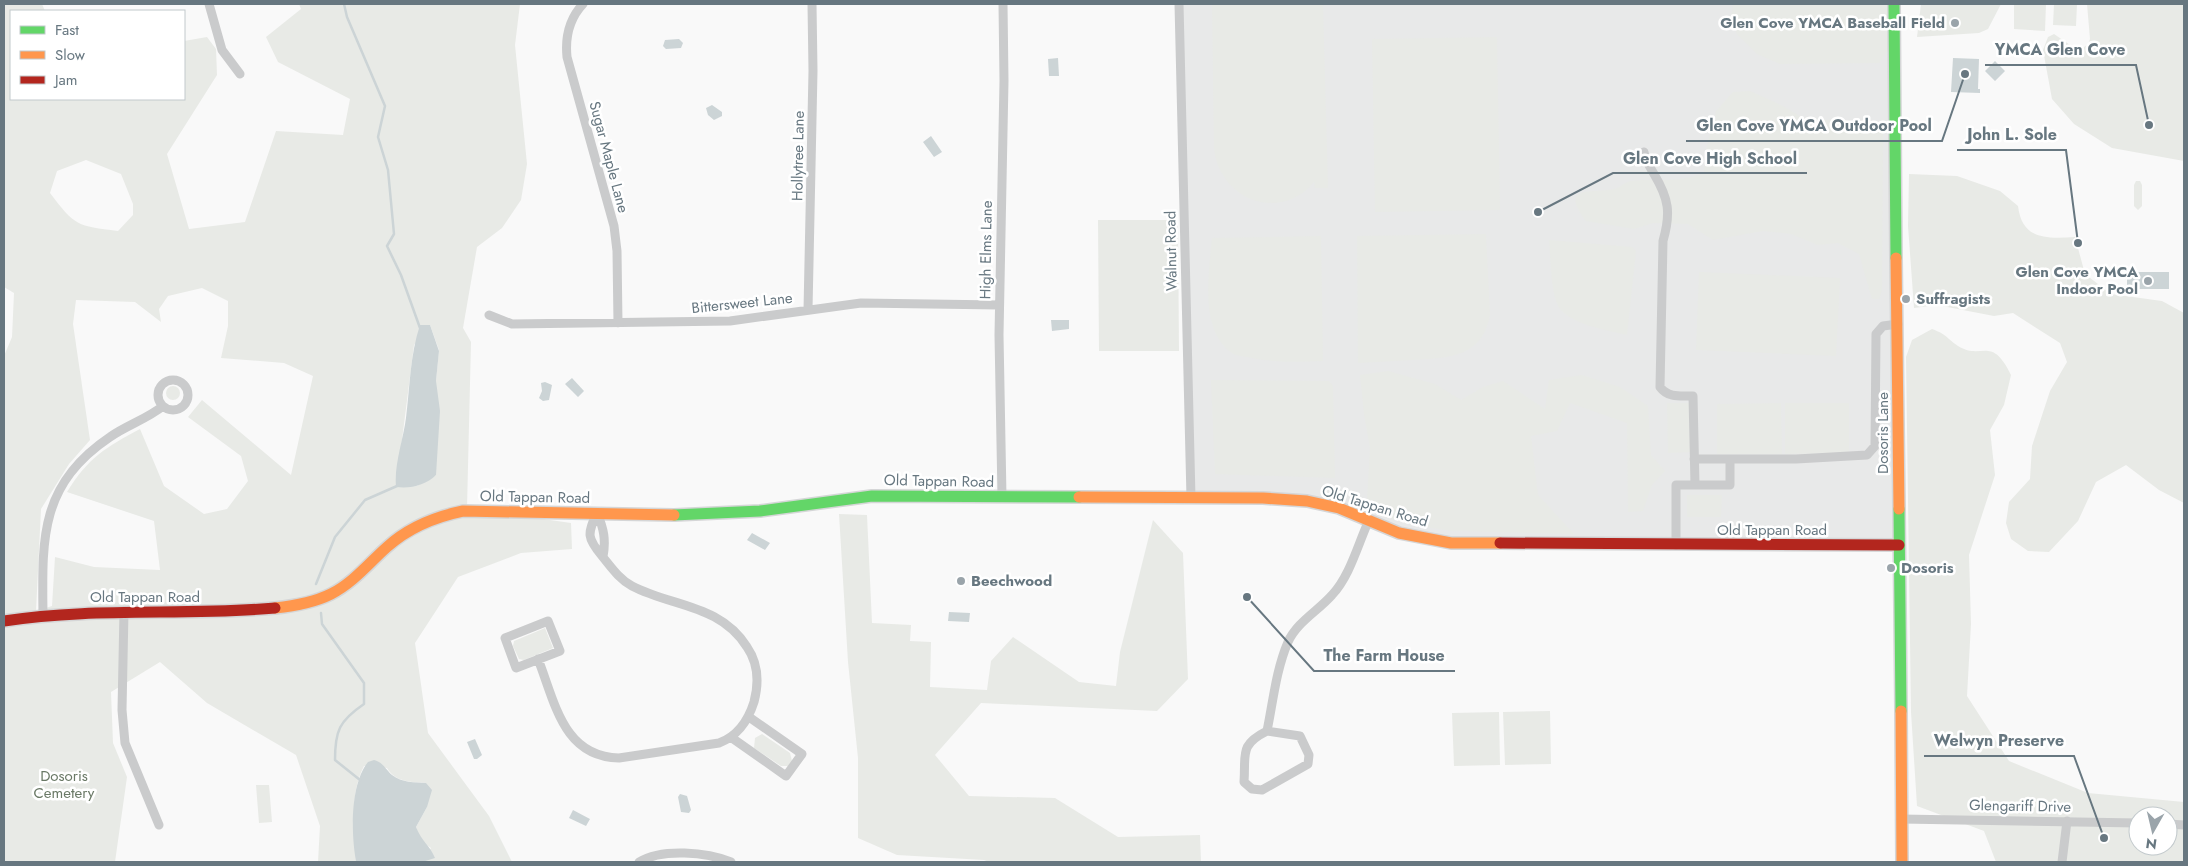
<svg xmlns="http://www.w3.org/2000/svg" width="2188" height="866" font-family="Jost,sans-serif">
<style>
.built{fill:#e8e9e9}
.green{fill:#e8eae6;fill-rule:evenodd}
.water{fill:#ccd4d6}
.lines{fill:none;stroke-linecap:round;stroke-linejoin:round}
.stream{stroke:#ccd4d6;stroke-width:2.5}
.fast-casing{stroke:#d5d6d7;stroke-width:14}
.slow-casing{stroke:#d5d6d7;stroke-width:14}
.jam-casing{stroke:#d5d6d7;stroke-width:14}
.street{stroke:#cacbcc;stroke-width:9}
.fast{stroke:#63d668;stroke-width:11}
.slow{stroke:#ff974d;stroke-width:11}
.jam{stroke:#b3261e;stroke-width:11}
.poi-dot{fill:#9aa4aa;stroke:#fff;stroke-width:2}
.labels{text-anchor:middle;stroke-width:5;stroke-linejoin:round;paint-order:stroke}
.poi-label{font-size:15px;font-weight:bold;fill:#677780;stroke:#fff;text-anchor:start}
.street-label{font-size:15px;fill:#677780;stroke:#fff}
.park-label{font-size:15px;fill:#6a7966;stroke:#fff}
.leader{fill:none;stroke:#677780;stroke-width:2}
.callout-dot{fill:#677780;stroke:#fff;stroke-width:2}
.callout-label{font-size:16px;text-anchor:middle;font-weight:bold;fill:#677780;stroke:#fff;stroke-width:5;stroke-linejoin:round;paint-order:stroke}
</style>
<rect width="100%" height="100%" fill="#f9f9f9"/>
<path class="built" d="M1180,4H1887L1895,541L1450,539L1403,531L1312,497L1194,494Z"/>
<path class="green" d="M4,4H42L45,11H11V99H184V41L207,37L216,49L217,75L167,154L189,229L245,222L276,131L343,135L350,99L278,62L266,37L301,9L299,4H520L515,45L527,164L521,200L502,228L477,247L463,328L471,342L467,508L571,523L572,549L521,553L458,577L415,643L428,733L489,816L512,862H405H422L431,848L421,841L416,827L427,807L426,783C411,782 395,782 387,768L364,766C349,795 355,829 356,861L360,862H318L320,826L296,755L207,703L160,662L111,692L113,743L127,777L115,862H4V356L12,337L14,293L4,287ZM86,160L121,174L133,204V215L118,231C77,226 75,226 50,193L57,171ZM202,288L228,301V326L221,358L284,363L313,376L291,475L202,400L188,417L241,456L248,481L227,509L204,514L164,486L140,429C106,447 88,458 67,492L154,521L160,570L94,567L55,557L52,606L36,611L41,509L69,464L90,440L73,324L76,300L135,302L161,322L159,309L168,296ZM430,325L439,350L436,381V475L417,486L396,487L414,345Z
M1212,4H1323L1328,188H1315L1314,182C1280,223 1220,200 1214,149Z
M1733,4H1887L1888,50L1879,63L1780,64L1757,54L1737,34L1731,19Z
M1921,4H2001L1988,29L1979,33L1917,37Z
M2014,4H2046L2045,31L2014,29Z
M2054,4H2077L2076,26L2053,25Z
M2087,4H2184V161L2112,148L2074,124L2052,99L2043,50L2048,37L2054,34L2079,51L2088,44L2090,39Z
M1497,37L1500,210L1375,212L1372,39Z
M1750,91L1781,105L1805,119L1839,120L1883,125L1882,290L1879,299H1872L1859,254L1838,243L1818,245L1791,234L1763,231L1713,240L1688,224L1653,223L1634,229L1586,221C1558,184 1592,194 1614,189C1620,188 1625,182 1631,181C1657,178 1680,183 1704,173L1706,150L1716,111L1733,92Z
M1909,174L1957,176L2000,191L2018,206C2022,240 2047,239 2075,237L2085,274L2111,294L2162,301L2184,313V503L2159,490L2126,465L2096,482L2078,521L2049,552L2028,551L2011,539L2006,523L2009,502L2030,479L2032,446L2050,391L2067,362L2060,343L2013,313L1994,316L1937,305L1914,308L1908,226Z
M2136,181H2140L2142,185V206L2138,210L2134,206V185Z
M1098,220H1178L1179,351H1099Z
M1486,234L1490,315C1482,358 1448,358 1412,360C1394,361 1376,362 1358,363L1357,236Z
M1321,236L1323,361C1294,362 1275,363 1247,357C1242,356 1236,356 1232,353C1199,331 1209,272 1212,238Z
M1549,240L1632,247L1636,251L1627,335C1607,330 1578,326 1562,311C1550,300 1551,257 1549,240Z
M1699,272L1840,278L1836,356L1696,350Z
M1932,329C1948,335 1946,338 1958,346C1982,361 1991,334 2011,375L2004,405L1990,430L1995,475L1969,555L1971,624L1967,696L2009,761L2088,793L2184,802V862H1996L1984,831L1917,806L1911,712L1906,357L1912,340ZM2138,816H2168V846H2138Z
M1388,371L1435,384L1461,400L1483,387L1503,381L1545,409L1549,380L1582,375L1620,387L1648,406L1651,455L1665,471L1652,485L1643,511L1628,512L1627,423L1570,403L1557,431L1531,436L1538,495L1574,534L1452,531L1406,524L1358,506L1367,499L1370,448L1364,414L1360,375Z
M1211,380L1329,381L1333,386L1335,478L1215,474Z
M166 393a7 7 0 1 1 14 0a7 7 0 1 1-14 0Z
M1667,403H1689L1690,452L1668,453Z
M1781,403L1782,454H1717V404Z
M1785,403H1849V453L1785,454Z
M1687,495H1722L1721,517H1687Z
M839,514L867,515L872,623L911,625L910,641L931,642L930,687L987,690L991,661L1013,637L1079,682L1116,686L1120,652L1153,520L1183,553L1188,679L1157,711L981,703L935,755L969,796L1055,798L1118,837L1200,835L1201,862H989L984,860L897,855L858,838V758L848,662Z
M545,628L553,648L524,660L519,659L513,646L514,641Z
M1550,711L1551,764L1505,765L1503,712Z
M1499,712L1500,765L1454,766L1452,713Z
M762,734L790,753L792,761L788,766H781L754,748L755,738Z
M256,785H269L272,822L259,823Z"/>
<path class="water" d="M679,39L683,43L681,48L666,49L663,46L665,40Z
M1058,58L1059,76H1049L1048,59Z
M1953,58L1979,59L1978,89H1980V93L1951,92Z
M1995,61L2005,71L1995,81L1985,71Z
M712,105L722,112V116L714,120L708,115L706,108Z
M931,136L942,152L934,157L923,142Z
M2127,272H2169V289H2127Z
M1051,320H1069V329L1052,331Z
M420,325H430L439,351L436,381L440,411L436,475C426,485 411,489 396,487C394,464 403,441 406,418C410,386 410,355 420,325Z
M572,378L584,391L578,397L565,384Z
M545,382L552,385L549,400L543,401L539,398L542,391L541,383Z
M752,533L770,543L765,550L747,540Z
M949,612L970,613L969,622L948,621Z
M475,739L482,755L477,759H474L467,742Z
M374,760C384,763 385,769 392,775C402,783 415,782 426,783L432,790L427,807L416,827C422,842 429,844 435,858L422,862L356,861C351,834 350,784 368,762Z
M680,794L687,796L691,810L689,813L681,812L678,797Z
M573,810L590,819L586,826L569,818Z"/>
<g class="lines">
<path class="stream" d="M344,4L347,17L385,106L378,137L388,170L394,234L387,246L401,275L420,328
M316,584L335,537L365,500L397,486
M321,613L322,624L364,683V704C339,721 335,731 335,760L360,780"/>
<defs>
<path id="fast" d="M1894,4L1896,258
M1899,509L1901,711
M674,515L760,511L872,496L1079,497"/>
<path id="slow" d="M1896,258L1899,509
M1079,497L1263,498L1307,501L1339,508L1399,533L1451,543H1500
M275,608C294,606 313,603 331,594C353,583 369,563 387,547C409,527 434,517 463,511L674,515
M1901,711L1902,862"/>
<path id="jam" d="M1500,543L1899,545
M4,621C94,607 184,616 275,608"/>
</defs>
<use href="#fast" class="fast-casing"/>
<use href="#slow" class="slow-casing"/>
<use href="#jam" class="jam-casing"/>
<path class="street" d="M209,4L222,50L240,74
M583,4C569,19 565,37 567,57L614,226L617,251L618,323
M1179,4L1191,498
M1644,152C1645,160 1650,167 1654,174C1669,199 1671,213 1663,241L1660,387C1668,398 1680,396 1693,396L1695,485
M808,310L813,71L812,4
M489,315L512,324L730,321L861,303L999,305
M158 395a15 15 0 1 1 30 0a15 15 0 1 1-30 0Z
M1694,459H1796L1867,455L1875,446L1876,334L1883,326L1898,324
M1002,497L999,335L1004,81L1003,4
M597,513C604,529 606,540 603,557
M1676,545V485H1730V459
M124,611L122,710L125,743L159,825
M43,614C42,538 40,484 110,437C127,425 147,419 163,406
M548,621L560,651L516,668L505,638Z
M538,659C555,702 563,757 619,758L719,743C738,736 748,721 754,702C759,683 758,663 747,647C720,604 672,607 632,586C619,579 611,567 602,556C587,538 587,534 597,513
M1267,731L1300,736L1309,755L1308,764L1262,790L1252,789L1244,782C1246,754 1239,745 1267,731C1273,702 1276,670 1288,642C1297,622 1318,611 1332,595C1350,576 1358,544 1369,520
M732,738L786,776L802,754L749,717
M1901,819L2138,823
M2168,824L2184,825
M639,862C662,848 707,852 731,862
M2062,862L2067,821"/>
<use href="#fast" class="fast"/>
<use href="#slow" class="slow"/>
<use href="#jam" class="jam"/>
</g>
<g class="poi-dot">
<circle cx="1955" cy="23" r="5"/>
<circle cx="2148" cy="281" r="5"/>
<circle cx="1906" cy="299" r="5"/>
<circle cx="1891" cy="568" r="5"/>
<circle cx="961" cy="581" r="5"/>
</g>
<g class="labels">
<g class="poi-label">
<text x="1945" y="28" text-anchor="end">Glen Cove YMCA Baseball Field</text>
<text x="2138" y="277" text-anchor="end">Glen Cove YMCA<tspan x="2138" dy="17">Indoor Pool</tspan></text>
<text x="1916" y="304">Suffragists</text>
<text x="1901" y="573">Dosoris</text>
<text x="971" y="586">Beechwood</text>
</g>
<g class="street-label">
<text transform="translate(798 156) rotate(-89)" y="5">Hollytree Lane</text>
<text transform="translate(609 157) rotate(75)" y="5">Sugar Maple Lane</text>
<text transform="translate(986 250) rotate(-89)" y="5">High Elms Lane</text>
<text transform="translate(1171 251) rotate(-91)" y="5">Walnut Road</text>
<text transform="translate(742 303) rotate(-6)" y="5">Bittersweet Lane</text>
<text transform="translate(1883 433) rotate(-90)" y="5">Dosoris Lane</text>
<text transform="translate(939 481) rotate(1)" y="5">Old Tappan Road</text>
<text transform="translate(535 497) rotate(1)" y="5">Old Tappan Road</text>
<text transform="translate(1375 506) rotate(17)" y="5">Old Tappan Road</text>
<text x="1772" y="535">Old Tappan Road</text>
<text x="145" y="602">Old Tappan Road</text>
<text transform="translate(2020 806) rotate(1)" y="5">Glengariff Drive</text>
</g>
<g class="park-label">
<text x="64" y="781">Dosoris<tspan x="64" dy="17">Cemetery</tspan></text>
</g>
</g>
<path class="leader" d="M2149 125L2136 65H1985M1965 74L1942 141H1686M2078 243L2066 150H1957M1538 212L1613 173H1807M1247 597L1314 671H1455M2104 838L2074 756H1924"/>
<g class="callout-dot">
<circle cx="2149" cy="125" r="5"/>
<circle cx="1965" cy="74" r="5"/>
<circle cx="2078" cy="243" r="5"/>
<circle cx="1538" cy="212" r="5"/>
<circle cx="1247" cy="597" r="5"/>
<circle cx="2104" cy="838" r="5"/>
</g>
<g class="callout-label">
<text x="2060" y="55">YMCA Glen Cove</text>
<text x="1814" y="131">Glen Cove YMCA Outdoor Pool</text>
<text x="2012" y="140">John L. Sole</text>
<text x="1710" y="164">Glen Cove High School</text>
<text x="1384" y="661">The Farm House</text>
<text x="1999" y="746">Welwyn Preserve</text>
</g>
<rect width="2188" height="866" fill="none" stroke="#677780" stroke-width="10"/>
<rect x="10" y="10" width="175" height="90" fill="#ffffff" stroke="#c2c9cc"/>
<rect x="20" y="26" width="25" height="8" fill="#63d668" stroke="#c2c9cc"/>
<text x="55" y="35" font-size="15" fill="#677780">Fast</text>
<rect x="20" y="51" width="25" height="8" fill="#ff974d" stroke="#c2c9cc"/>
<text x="55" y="60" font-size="15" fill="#677780">Slow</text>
<rect x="20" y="76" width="25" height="8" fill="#b3261e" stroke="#c2c9cc"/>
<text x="55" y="85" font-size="15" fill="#677780">Jam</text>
<g transform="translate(2153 831) rotate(188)"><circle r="24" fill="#ffffff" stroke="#c2c9cc"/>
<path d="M0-4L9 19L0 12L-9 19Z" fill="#9aa4aa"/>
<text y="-8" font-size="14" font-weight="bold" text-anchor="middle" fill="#677780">N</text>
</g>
</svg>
